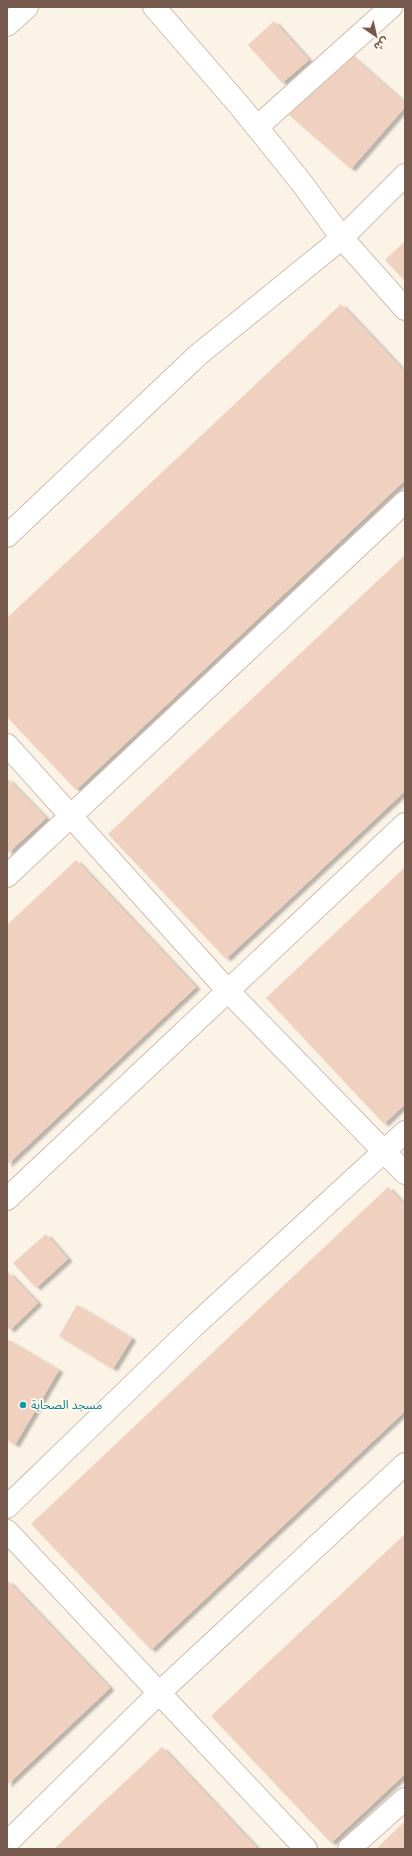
<svg xmlns="http://www.w3.org/2000/svg" width="412" height="1856" font-family="Poppins,'Noto Sans Arabic',sans-serif">
<style>
.building{fill:#f0d1bf;filter:url(#shadow)}
.lines{fill:none;stroke-linecap:round;stroke-linejoin:round}
.street-casing{stroke:#cfbdb0;stroke-width:24}
.street{stroke:#fff;stroke-width:22}
.culture-dot{fill:#0f9aa8;stroke:#fef7ed;stroke-width:1.5}
.labels{text-anchor:middle;stroke-width:4;stroke-linejoin:round;paint-order:stroke}
.culture-label{font-size:12px;fill:#0d838f;stroke:#fef7ed;text-anchor:start}
</style>
<defs>
<filter id="shadow"><feDropShadow dx="4.5" dy="2.5" stdDeviation="1" flood-color="#0004"/></filter>
</defs>
<rect width="100%" height="100%" fill="#fcf3e7"/>
<path class="building" d="M274,21L309,60L282,83L248,45Z
M346,51L405,103V107L351,169L289,115Z
M405,241V281L385,260Z
M341,304L405,372V480L76,790L7,717V618Z
M405,555V791L226,959L108,834Z
M7,778L46,818L7,854Z
M76,860L196,987L7,1165V925Z
M405,867V1104L384,1124L266,998Z
M388,1187L405,1205V1411L151,1650L31,1524Z
M46,1234L68,1259L36,1288L13,1263Z
M8,1272L38,1303L10,1330L7,1327V1274Z
M77,1305L132,1338L113,1369L59,1336Z
M7,1339L59,1370L15,1445L7,1440Z
M405,1534V1774L331,1843L211,1716Z
M7,1580L110,1688L7,1785Z
M162,1747L258,1849H54L99,1806Z
M405,1821V1849H376Z"/>
<g class="lines">
<defs>
<path id="street" d="M154,7L239,105L301,182L342,238L405,309
M7,25L27,7
M257,127L391,7
M7,536L198,355L342,238L405,175
M7,745L228,991L405,1173
M7,876L405,502
M7,1199L405,824
M7,1507L193,1327L405,1132
M7,1531L306,1849
M7,1843L158,1694L405,1464
M349,1849L405,1799"/>
</defs>
<use href="#street" class="street-casing"/>
<use href="#street" class="street"/>
</g>
<circle class="culture-dot" cx="23" cy="1405" r="4"/>
<g class="labels">
<g class="culture-label">
<text x="31" y="1409">مسجد الصحابة</text>
</g>
</g>
<rect width="412" height="1856" fill="none" stroke="#75594c" stroke-width="16"/>
<g transform="translate(376 36) rotate(146)" stroke="#fef7ed" stroke-width="3" paint-order="stroke">
<path d="M0-3L7 15L0 10L-7 15Z" fill="#75594c"/>
<text y="-6" font-size="11" font-weight="bold" text-anchor="middle" fill="#75594c">ش</text>
</g>
</svg>
